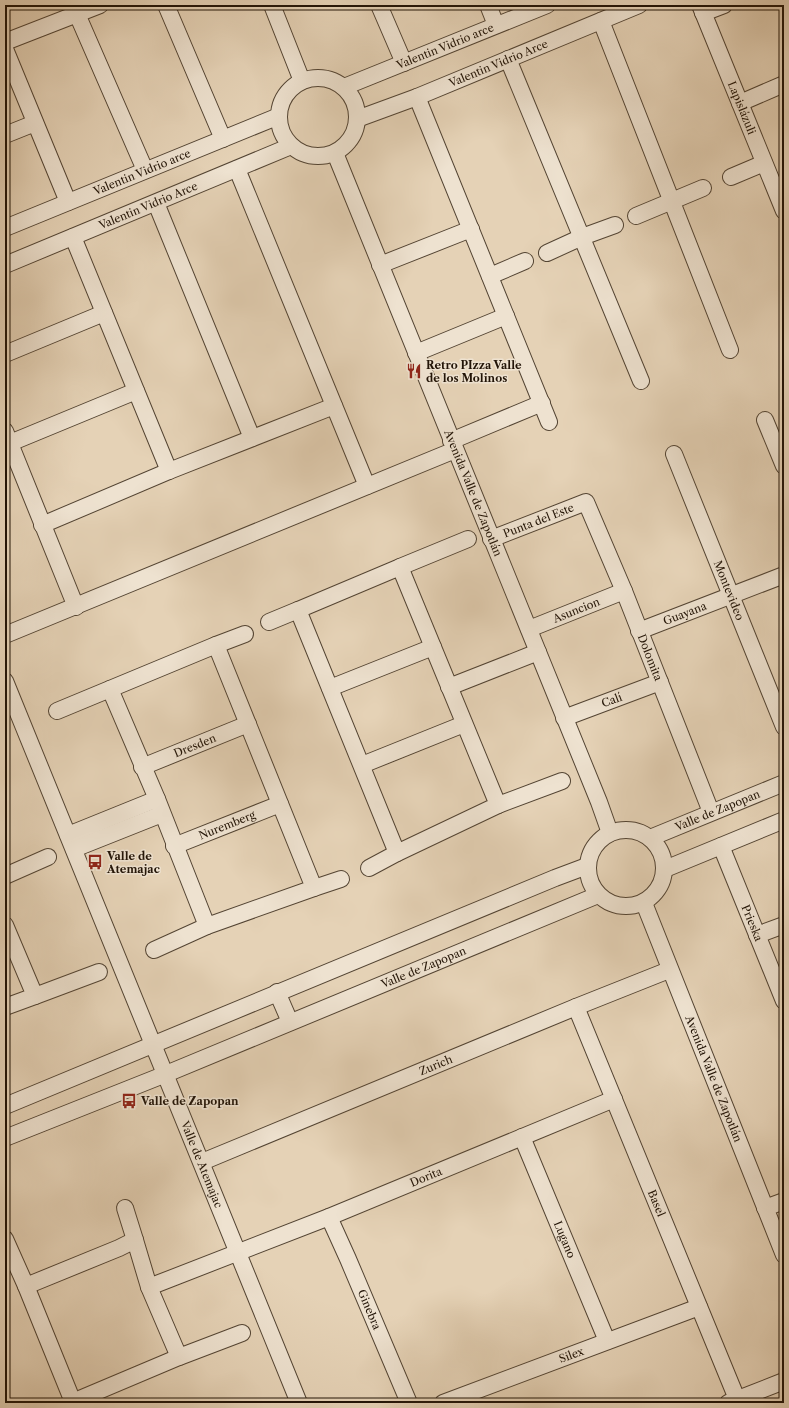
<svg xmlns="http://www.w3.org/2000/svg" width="789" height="1408" font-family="'Libre Caslon Text',serif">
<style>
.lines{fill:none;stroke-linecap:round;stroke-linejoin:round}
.minor-casing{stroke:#534433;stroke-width:18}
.minor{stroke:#eee2d0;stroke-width:16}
.labels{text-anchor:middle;stroke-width:3;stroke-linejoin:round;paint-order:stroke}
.street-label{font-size:11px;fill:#221407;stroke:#eee2d0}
.poi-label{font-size:11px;font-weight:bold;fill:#221407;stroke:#eee2d0;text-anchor:start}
</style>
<rect width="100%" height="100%" fill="#e5d2b6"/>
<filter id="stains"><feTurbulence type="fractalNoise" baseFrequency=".005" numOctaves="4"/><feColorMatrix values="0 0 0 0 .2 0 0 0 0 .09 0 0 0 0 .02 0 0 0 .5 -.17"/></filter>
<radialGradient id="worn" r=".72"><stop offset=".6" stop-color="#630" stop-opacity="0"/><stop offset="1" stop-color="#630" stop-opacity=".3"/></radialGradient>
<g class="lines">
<defs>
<g id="minor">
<path d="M166,5L223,139"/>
<path d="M272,5L302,81"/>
<path d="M379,5L404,63"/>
<path d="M488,5L496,25"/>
<path id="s1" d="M700,5L784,211"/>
<path d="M703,13L724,5"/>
<path d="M77,14L145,170"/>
<path d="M601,21L730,350"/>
<path d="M5,42L100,5"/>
<path d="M5,49L68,202"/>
<path d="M508,59L641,381"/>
<circle cx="318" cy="117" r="39"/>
<path id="s2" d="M344,87L547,5"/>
<path d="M417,97L549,422"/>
<path d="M740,103L784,84"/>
<path id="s3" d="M357,119L417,97L639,5"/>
<path d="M5,135L35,123"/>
<path id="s4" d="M335,153L599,802L610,833"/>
<path d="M237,169L367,486"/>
<path d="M731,177L764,163"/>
<path d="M156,203L252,438"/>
<path d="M636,216L703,188"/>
<path id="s5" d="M5,228L279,116"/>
<path d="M73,237L169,471"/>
<path d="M547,253L582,237L615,225"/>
<path id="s6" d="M5,265L291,146"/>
<path d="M380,265L471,229"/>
<path d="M490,276L525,261"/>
<path d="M416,353L506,316"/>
<path d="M5,354L104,313"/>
<path d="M765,420L784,466"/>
<path d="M5,431L76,607"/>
<path d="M451,441L542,403"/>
<path d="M10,443L136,391"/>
<path id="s7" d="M674,454L784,727"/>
<path d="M42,525L169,471L334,406"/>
<path id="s8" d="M491,539L586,502L624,591L711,812"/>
<path d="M400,567L498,805L397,853L298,610Z"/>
<path d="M400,567L468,539"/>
<path d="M269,622L298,610"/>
<path id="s9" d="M529,629L624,591"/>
<path id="s10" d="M639,631L784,575"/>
<path d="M5,635L455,450"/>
<path d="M216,645L314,888L207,926L157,799L110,689Z"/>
<path d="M216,645L245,634"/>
<path id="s11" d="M5,681L299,1403"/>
<path d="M449,687L538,652"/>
<path d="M330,688L433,647"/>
<path d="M57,711L110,689"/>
<path id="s12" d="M564,718L660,682"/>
<path d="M362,765L464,724"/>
<path id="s13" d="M142,767L248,724"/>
<path d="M498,805L562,781"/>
<circle cx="626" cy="868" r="38"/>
<path d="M68,835L157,799"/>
<path id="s14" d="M650,838L784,783"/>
<path id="s15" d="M174,846L280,804"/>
<path id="s16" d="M721,846L784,1001"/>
<path d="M74,849L162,814"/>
<path d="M369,868L397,853"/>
<path d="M665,869L784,820"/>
<path d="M5,876L48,857"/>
<path d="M314,888L341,879"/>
<path id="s17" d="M644,903L784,1255"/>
<path d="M5,925L35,996L5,1007"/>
<path d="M757,935L784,925"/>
<path d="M154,950L207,926"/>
<path d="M277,992L290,1022"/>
<path d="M35,996L99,972"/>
<path id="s18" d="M576,1007L737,1399"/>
<path d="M5,1106L555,878L587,866"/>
<path id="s19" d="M522,1137L607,1341"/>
<path id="s20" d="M5,1138L166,1074L598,895"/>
<path id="s21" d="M202,1162L576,1007L669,970"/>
<path d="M125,1208L135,1240"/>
<path d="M765,1208L784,1201"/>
<path id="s22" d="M329,1217L348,1259L409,1403"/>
<path d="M5,1239L26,1286L73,1402"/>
<path d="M26,1286L119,1248L135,1240L149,1287L179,1357"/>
<path id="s23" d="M149,1287L329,1217L614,1099"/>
<path d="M70,1403L179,1357L242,1333"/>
<path id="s24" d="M443,1403L699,1307"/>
<path d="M728,1403L784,1381"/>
</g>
</defs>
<use href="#minor" class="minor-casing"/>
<use href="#minor" class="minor"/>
</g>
<defs>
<symbol id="restaurant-bare" viewBox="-9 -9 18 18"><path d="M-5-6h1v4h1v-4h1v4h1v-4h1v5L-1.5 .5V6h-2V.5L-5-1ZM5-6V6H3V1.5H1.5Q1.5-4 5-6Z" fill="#8f2418" stroke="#eee2d0" stroke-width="2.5" paint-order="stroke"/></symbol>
<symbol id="bus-bare" viewBox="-9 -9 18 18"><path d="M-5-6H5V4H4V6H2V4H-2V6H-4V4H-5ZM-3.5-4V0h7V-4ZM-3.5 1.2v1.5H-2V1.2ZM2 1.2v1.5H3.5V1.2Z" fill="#8f2418" stroke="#eee2d0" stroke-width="2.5" paint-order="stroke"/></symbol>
</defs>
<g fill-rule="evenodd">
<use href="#restaurant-bare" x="403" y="360" width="22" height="22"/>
<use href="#bus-bare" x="84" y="851" width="22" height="22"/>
<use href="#bus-bare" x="118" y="1090" width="22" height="22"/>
</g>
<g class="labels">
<g class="street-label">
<text dy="4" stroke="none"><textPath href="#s2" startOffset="109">Valentin Vidrio arce</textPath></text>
<text dy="4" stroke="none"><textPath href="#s3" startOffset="152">Valentin Vidrio Arce</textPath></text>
<text dy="4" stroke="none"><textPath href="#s1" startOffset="111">Lapislázuli</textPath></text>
<text dy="4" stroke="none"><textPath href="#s5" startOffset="148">Valentin Vidrio arce</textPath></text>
<text dy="4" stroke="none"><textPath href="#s6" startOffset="155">Valentin Vidrio Arce</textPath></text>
<text dy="4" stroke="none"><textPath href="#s4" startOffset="367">Avenida Valle de Zapotlán</textPath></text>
<text dy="4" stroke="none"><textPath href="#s8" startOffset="51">Punta del Este</textPath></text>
<text dy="4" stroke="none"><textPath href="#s7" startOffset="147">Montevideo</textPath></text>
<text dy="4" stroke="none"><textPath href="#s9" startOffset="51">Asuncion</textPath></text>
<text dy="4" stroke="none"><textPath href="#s10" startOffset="49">Guayana</textPath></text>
<text dy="4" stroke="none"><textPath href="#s8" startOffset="270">Dolomita</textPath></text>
<text dy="4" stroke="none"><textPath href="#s12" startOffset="51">Calí</textPath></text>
<text dy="4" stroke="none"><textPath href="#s13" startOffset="57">Dresden</textPath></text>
<text dy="4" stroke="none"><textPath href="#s14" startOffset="73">Valle de Zapopan</textPath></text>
<text dy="4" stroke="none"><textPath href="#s15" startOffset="57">Nuremberg</textPath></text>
<text dy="4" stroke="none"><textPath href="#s16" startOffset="83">Prieska</textPath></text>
<text dy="4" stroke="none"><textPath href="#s20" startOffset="452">Valle de Zapopan</textPath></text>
<text dy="4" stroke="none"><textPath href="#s21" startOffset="253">Zurich</textPath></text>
<text dy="4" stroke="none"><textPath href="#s17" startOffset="189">Avenida Valle de Zapotlán</textPath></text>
<text dy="4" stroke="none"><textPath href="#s11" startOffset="522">Valle de Atemajac</textPath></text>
<text dy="4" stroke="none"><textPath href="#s23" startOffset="298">Dorita</textPath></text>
<text dy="4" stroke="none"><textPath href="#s18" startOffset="212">Basel</textPath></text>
<text dy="4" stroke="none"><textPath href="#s19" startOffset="111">Lugano</textPath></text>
<text dy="4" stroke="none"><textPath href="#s22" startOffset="101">Ginebra</textPath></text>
<text dy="4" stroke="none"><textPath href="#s24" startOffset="137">Silex</textPath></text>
</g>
<g class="poi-label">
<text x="426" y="369">Retro PIzza Valle<tspan x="426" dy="13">de los Molinos</tspan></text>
<text x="107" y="860">Valle de<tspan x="107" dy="13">Atemajac</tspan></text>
<text x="141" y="1105">Valle de Zapopan</text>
</g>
</g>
<rect width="789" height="1408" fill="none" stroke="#e5d2b6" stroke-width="20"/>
<rect x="6" y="6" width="777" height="1396" fill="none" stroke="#221407" stroke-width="2"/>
<rect x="10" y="10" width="769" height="1388" fill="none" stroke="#221407"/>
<rect width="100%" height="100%" filter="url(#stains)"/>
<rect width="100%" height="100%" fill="url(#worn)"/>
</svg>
